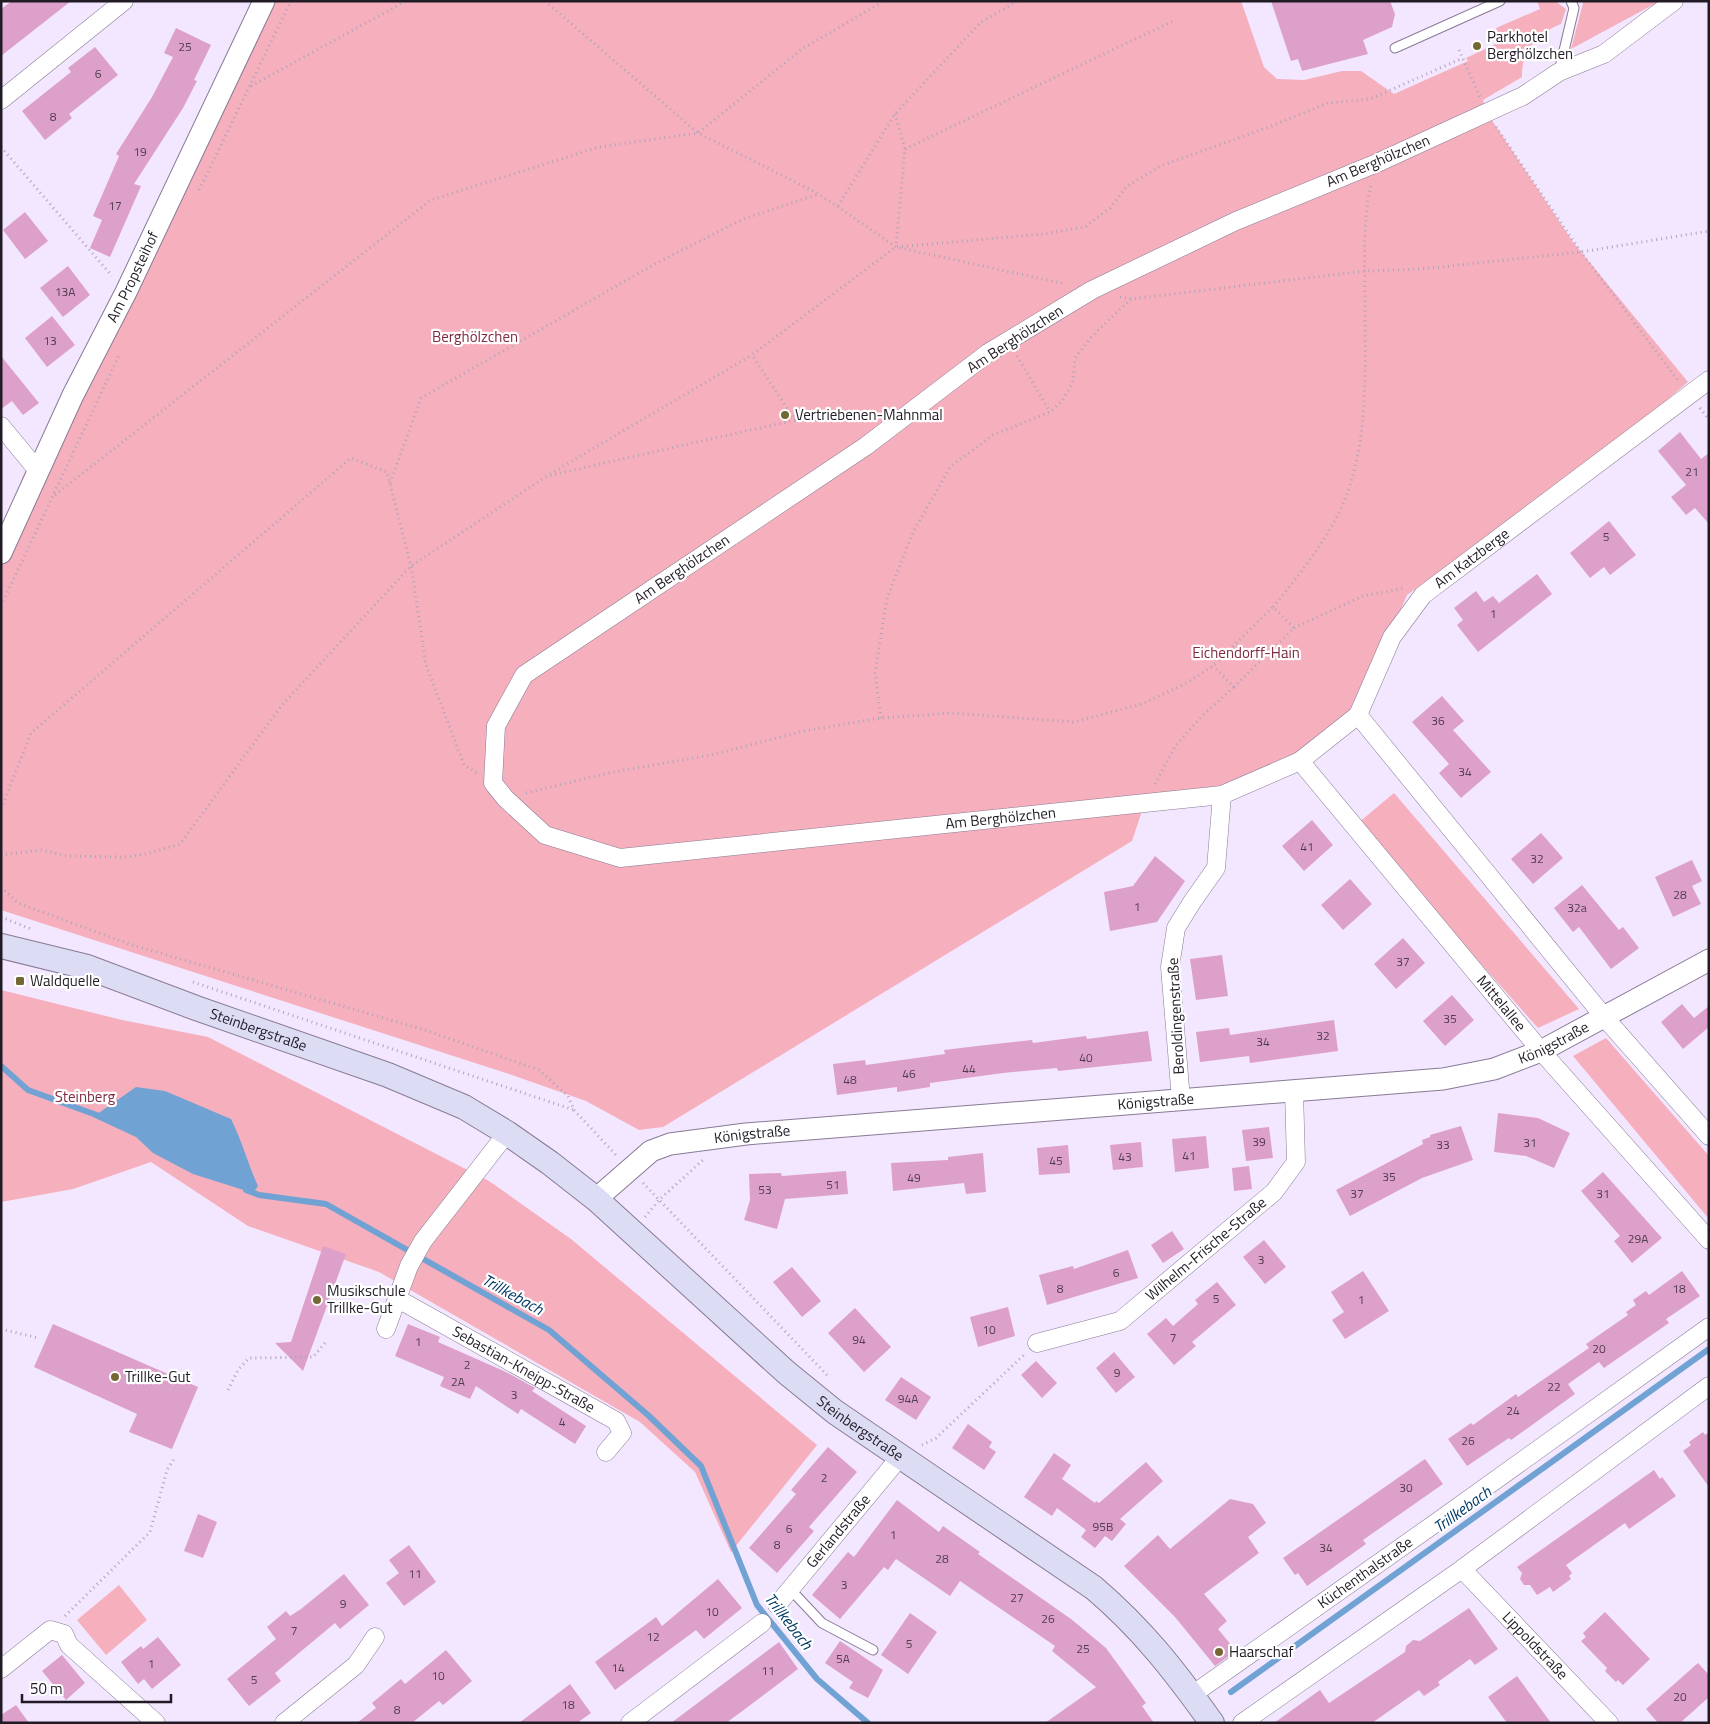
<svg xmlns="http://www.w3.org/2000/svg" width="1710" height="1724" font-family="'Titillium Web',sans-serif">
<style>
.green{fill:#f6afbc}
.water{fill:#71a2d4}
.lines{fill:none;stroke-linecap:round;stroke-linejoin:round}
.stream{stroke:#71a2d4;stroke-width:6}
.building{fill:#dda0ca}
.service-casing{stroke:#887a95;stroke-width:11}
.minor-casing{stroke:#887a95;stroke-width:19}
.tertiary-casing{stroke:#887a95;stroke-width:23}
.secondary-casing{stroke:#887a95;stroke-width:26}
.path{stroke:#afa4b8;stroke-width:3;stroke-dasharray:1 4;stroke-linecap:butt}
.service{stroke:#fff;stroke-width:9}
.minor{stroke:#fff;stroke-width:18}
.tertiary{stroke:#fff;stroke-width:21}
.secondary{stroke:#dcddf4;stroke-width:24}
.poi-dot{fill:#746734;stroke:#fff;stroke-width:2}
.labels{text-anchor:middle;stroke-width:4.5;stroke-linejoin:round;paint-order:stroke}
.number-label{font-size:12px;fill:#503c4f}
.poi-label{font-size:15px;fill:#211b26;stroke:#fff;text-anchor:start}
.street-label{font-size:15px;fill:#211b26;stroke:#fff}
.park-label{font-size:15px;fill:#812a41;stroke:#fff}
.water-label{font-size:16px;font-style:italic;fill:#003a68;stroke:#fff}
</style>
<rect width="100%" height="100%" fill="#f3e6ff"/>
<path class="green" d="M268,1H1241L1264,67L1277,79L1304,80L1342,71H1361L1394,94L1468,61L1466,58L1502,41L1496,28L1540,9L1537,1H1555L1566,9L1561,24C1537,33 1521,51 1522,77L1483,100L1487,113L1573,242L1688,382L1654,411L1496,531L1407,595L1356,714L1299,760L1222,794L1145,802L1132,841L663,1127L639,1130L586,1101L512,1075L1,910V536L23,476L240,59Z
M1582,1H1660L1571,49L1583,3Z
M1394,793L1579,1009L1538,1028L1357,824Z
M1,990L122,1020L208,1037L489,1181L571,1239L817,1445L731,1552L695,1472L640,1422L379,1272L248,1226L151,1162L73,1189L1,1202Z
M1606,1038L1709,1156V1219L1573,1056Z
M119,1585L147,1620L106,1655L77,1620Z"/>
<path class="water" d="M136,1087L165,1091L231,1119C242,1141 248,1164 258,1186L253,1193L193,1174L153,1153L136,1137L93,1117Z"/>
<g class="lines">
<path class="stream" d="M1,1066L28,1090L102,1117
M246,1190L259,1195L326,1204L549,1330L648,1415L701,1466L757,1605L817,1679L868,1723
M1231,1692L1709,1349"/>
</g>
<path class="building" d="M12,1H71L1,56V9Z
M1271,1H1390L1395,14L1392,27L1363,40L1368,54L1302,71L1298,59L1291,61Z
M176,28L211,45L194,80L197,81L183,108L134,184L141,186L110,257L90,248L102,220L93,216L119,156L116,154L152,97L173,57L164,53Z
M95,47L118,75L69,114L72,118L45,140L22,111L71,72L68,68Z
M25,212L48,241L25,259L3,230Z
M68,266L90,295L63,317L40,288Z
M52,316L75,345L47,367L25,338Z
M1,356L39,403L23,415L12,401L1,409Z
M1680,432L1701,459L1709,453V524L1695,508L1686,515L1671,497L1686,485L1658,451Z
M1609,521L1636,555L1610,575L1604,567L1590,578L1570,553Z
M1537,574L1552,594L1478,652L1457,625L1463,620L1454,608L1476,591L1484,602L1493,596L1499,603Z
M1442,696L1464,721L1453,730L1491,772L1461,798L1439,773L1449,764L1412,722Z
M1312,820L1333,845L1304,871L1282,846Z
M1541,833L1563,858L1533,884L1511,859Z
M1155,856L1185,881L1157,922L1110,931L1104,892L1133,886Z
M1692,860L1702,881L1692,886L1701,904L1673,917L1655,877Z
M1350,879L1372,904L1343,930L1321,905Z
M1582,885L1619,930L1623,927L1639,948L1611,969L1579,927L1573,932L1554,908Z
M1403,938L1425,963L1396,989L1374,964Z
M1222,955L1228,996L1196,1000L1190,959Z
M1452,995L1474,1020L1445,1046L1423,1021Z
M1682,1004L1694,1018L1709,1006V1027L1683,1049L1661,1022Z
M1334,1020L1338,1051L1250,1063L1249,1056L1200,1062L1196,1032L1229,1028L1230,1035Z
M1148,1031L1152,1061L1058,1071L1057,1068L1003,1073L930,1083V1087L897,1092V1087L837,1095L833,1064L865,1060L866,1065L945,1054L944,1050L977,1046L1032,1040L1033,1043L1086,1036L1087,1039Z
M1498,1113L1538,1118L1570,1133L1554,1168L1526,1156L1494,1152Z
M1461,1126L1473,1160L1422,1178L1350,1216L1336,1190L1423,1144L1422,1140L1430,1137V1135Z
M1269,1127L1273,1158L1246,1161L1242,1130Z
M1206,1136L1209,1168L1175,1172L1172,1139Z
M1141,1142L1143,1167L1113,1170L1110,1145Z
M1068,1145L1070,1173L1039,1175L1037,1148Z
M983,1153L986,1192L966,1194L964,1183L893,1191L891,1163L948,1160V1157Z
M1249,1166L1252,1189L1234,1191L1232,1168Z
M846,1171L848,1194L785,1199L777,1229L744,1220L750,1200L749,1174L781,1173L782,1176Z
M1603,1172L1662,1238L1632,1263L1614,1241L1620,1236L1581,1191Z
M1172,1231L1184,1249L1163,1263L1151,1245Z
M1264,1240L1286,1267L1265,1284L1243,1257Z
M323,1246L346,1254L303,1371L275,1343L291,1342Z
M1128,1250L1138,1278L1047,1305L1039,1275L1073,1266L1074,1269Z
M792,1267L821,1301L802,1317L773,1282Z
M1363,1271L1389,1311L1345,1339L1332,1320L1344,1312L1331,1292Z
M1682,1271L1700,1296L1666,1319L1669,1323L1604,1368L1599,1362L1568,1384L1575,1394L1511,1440L1509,1438L1467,1466L1448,1439L1471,1423L1473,1425L1516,1394L1518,1397L1589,1348L1586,1344L1628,1315L1626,1312L1636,1305L1633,1300L1646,1291L1649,1295Z
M1217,1282L1236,1305L1192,1342L1196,1346L1174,1365L1147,1334L1166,1318L1173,1326L1198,1304L1195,1300Z
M1008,1307L1015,1336L978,1347L970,1317Z
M855,1308L891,1347L864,1372L828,1333Z
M53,1324L198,1387L172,1449L129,1432L137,1414L34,1367Z
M408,1324L440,1337L438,1342L506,1372L535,1388L532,1391L586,1426L575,1444L521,1409L518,1414L476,1386L470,1399L440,1386L444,1377L395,1356Z
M1114,1352L1135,1377L1116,1393L1096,1368Z
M1036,1361L1057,1383L1042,1398L1021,1375Z
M901,1377L931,1397L916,1420L885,1400Z
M968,1424L992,1442L989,1447L996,1452L984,1470L952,1448Z
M1703,1432L1705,1435L1709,1432V1487L1683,1451L1691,1445L1689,1442Z
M828,1447L857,1472L809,1527L814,1531L777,1573L749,1548L796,1494L791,1490Z
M1054,1453L1071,1465L1062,1479L1095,1503L1096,1501L1099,1503L1146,1462L1163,1481L1120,1519L1126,1524L1112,1541L1105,1536L1095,1548L1081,1537L1086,1530L1057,1508L1052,1516L1024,1497Z
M1425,1459L1443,1484L1363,1540L1366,1544L1307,1586L1298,1573L1295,1575L1283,1558Z
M1654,1470L1660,1479L1662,1477L1676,1496L1629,1529L1625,1523L1566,1565L1572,1573L1569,1576L1571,1579L1553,1592L1550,1587L1537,1595L1530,1585H1524L1520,1579L1522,1573L1517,1567Z
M1230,1499L1253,1504L1266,1523L1248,1537L1259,1553L1204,1594L1227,1621L1218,1629L1236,1651L1215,1666L1175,1617L1124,1566L1158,1535L1170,1549Z
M897,1500L939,1532L943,1526L980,1552L978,1554L1071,1619L1106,1648L1146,1703L1142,1706L1154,1723H1045L1096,1687L1052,1651L1055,1646L960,1581L950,1596L896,1559L888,1570L884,1567L840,1619L812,1595L848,1552L854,1557Z
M198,1514L217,1522L203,1558L184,1551Z
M409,1545L436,1582L404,1606L386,1583L399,1573L389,1560Z
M344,1574L369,1605L340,1629L335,1623L275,1673L281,1681L249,1706L227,1679L276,1639L267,1627L286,1611L290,1616L301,1609Z
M718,1579L742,1608L704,1639L696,1630L615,1690L595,1662L656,1617L662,1626Z
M1469,1608L1498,1649L1475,1665L1470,1659L1438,1682L1440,1685L1424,1696L1419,1690L1372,1723H1274L1320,1690L1329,1703L1405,1652L1406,1646L1413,1640L1420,1641Z
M1605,1612L1650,1659L1623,1685L1618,1680L1616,1682L1605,1671L1607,1668L1581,1641L1586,1637L1583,1633Z
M910,1613L937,1632L908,1674L881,1655Z
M158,1637L181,1665L152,1689L144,1679L138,1684L121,1662L141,1646L143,1649Z
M840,1641L883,1670L868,1698L849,1688L853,1682L825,1663Z
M779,1642L798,1669L741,1712L726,1723H671Z
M446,1650L472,1681L443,1705L439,1701L412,1723H357L376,1708L372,1703L401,1679L405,1684Z
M62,1655L85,1683L66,1700L42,1671Z
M1698,1663L1709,1675V1697L1680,1723H1658L1646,1709Z
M1517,1676L1551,1723H1507L1488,1697Z
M570,1684L591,1713L577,1723H519Z
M16,1705L29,1723H1V1715Z"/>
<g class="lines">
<defs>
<path id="service" d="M1395,48L1500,1
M1559,72L1574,8L1571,1
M791,1590L822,1623L873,1650"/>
<g id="minor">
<path id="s1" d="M1674,1L1604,54L1559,72L1523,96L1377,163L1236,221L1092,290L988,353L866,446L524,675L496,726L493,783L505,798L545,835L620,858L1222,795L1300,761L1358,715L1392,637L1423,595L1709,380"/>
<path d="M1,100L124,1"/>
<path d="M1,426L39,472"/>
<path d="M1358,715L1605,1018L1709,1136"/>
<path id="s2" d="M1300,761L1541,1051L1709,1240"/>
<path d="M1181,1100L1170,967L1176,928L1192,902L1216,868L1222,795"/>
<path id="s3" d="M398,1299L616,1421L622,1433L606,1452"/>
<path d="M386,1329L409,1266L423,1241L507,1133"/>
<path id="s4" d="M1037,1343L1120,1321L1274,1192L1296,1162L1294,1091"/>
<path id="s5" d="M1462,1569L1609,1723"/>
<path id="s6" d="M777,1605L900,1457"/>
<path d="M1,1669L50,1630L64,1634L69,1645L156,1723"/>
<path id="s7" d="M1192,1695L1437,1522L1709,1327"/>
<path d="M284,1723L356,1665L375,1637"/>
<path d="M630,1723L762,1623"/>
<path d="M1242,1723L1462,1569L1709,1386"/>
</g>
<g id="tertiary">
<path id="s8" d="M1,553L73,395L126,292L264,1"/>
<path id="s9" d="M596,1199L651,1151L670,1144L746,1134L1443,1079L1494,1069L1541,1051L1709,960"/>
</g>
<g id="secondary">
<path id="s10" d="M1,946L87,967L196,1008L388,1075L464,1107L507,1133L550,1163L596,1199L787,1373L835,1412L1094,1588C1143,1630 1174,1670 1212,1723"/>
</g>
</defs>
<use href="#service" class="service-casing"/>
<use href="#minor" class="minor-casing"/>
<use href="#tertiary" class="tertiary-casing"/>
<use href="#secondary" class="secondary-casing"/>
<path class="path" d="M545,1L698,133L819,194L896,247L1065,284
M1459,50L1480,97
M251,86L406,1
M895,114L905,149L896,246
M1496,127L1581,252L1679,382
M1,147L112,276
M905,149L1175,20
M199,190L291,1
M838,206L895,114L981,22L1018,1
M1120,297L1131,299L1365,271L1421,269L1581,252L1709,231
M1017,356L1050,412
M1700,408L1709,420
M550,474L752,355
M390,483L421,398L653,265L743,219L819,194
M55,495L431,200L599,147L698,133L802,49L884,1
M1,606L120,353
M1273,607C1299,575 1326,542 1343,504C1369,443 1365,371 1365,306C1365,268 1362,221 1371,185
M1294,628L1363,596L1404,588
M881,718L875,673L887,598L913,532L951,466L993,435L1050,412L1063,400L1073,381L1075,358L1093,335L1131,299
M1155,784L1176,745L1205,713L1234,687
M526,793L613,772L711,755L804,731L881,718L951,713L1074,722L1142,704L1183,685L1213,666L1273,607L1294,628L1234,687L1213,666
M1,809L31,733L351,458L387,472L411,566L426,665L464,765L477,773
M1,855L41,850L69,856L126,857L146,854L180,844L282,705L411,566L547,476L795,420L752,355L896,247L1043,234L1085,227L1110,208L1127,186L1163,165L1269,127L1328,103L1370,99L1463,58
M1,887L18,903L129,944L425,1030L539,1070L568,1096L574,1110L616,1155
M1,917L31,929
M193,982L574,1110
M643,1183L827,1375
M645,1217L659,1200L703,1160
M1,1329L38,1338
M228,1390L238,1370L249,1358L313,1357L325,1343
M922,1445L936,1438L1025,1354
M65,1616L150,1532L167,1470L174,1459"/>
<use href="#service" class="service"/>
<use href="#minor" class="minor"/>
<use href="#tertiary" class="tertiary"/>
<use href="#secondary" class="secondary"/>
</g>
<g class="poi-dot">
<circle cx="1477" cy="46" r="5"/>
<circle cx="785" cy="415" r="5"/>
<rect x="15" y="976" width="10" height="10" rx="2.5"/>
<circle cx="317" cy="1300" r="5"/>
<circle cx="115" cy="1377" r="5"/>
<circle cx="1219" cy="1652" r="5"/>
</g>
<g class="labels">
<g class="number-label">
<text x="185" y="51">25</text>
<text x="98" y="78">6</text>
<text x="53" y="121">8</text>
<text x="140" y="156">19</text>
<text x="115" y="210">17</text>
<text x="65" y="296">13A</text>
<text x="50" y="345">13</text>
<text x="1692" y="476">21</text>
<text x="1606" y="541">5</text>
<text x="1493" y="618">1</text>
<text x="1438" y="725">36</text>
<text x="1465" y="776">34</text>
<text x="1307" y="851">41</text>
<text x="1537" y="863">32</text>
<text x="1680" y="899">28</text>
<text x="1137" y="911">1</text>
<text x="1577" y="912">32a</text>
<text x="1403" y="966">37</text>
<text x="1450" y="1023">35</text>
<text x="1323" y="1040">32</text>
<text x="1263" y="1046">34</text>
<text x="1086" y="1062">40</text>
<text x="969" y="1073">44</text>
<text x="909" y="1078">46</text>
<text x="850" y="1084">48</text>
<text x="1259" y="1146">39</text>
<text x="1530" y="1147">31</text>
<text x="1443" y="1149">33</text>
<text x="1189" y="1160">41</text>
<text x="1125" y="1161">43</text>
<text x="1056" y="1165">45</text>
<text x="1389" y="1181">35</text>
<text x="914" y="1182">49</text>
<text x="833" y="1189">51</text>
<text x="765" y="1194">53</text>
<text x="1357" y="1198">37</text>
<text x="1603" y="1198">31</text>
<text x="1638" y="1243">29A</text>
<text x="1261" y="1264">3</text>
<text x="1116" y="1277">6</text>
<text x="1060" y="1293">8</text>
<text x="1679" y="1293">18</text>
<text x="1216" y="1303">5</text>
<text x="1361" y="1304">1</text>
<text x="989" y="1334">10</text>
<text x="1173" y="1342">7</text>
<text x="859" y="1344">94</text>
<text x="418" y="1346">1</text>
<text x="1599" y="1353">20</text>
<text x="467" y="1369">2</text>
<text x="1117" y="1377">9</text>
<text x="458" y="1386">2A</text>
<text x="1554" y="1391">22</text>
<text x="514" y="1399">3</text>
<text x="908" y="1403">94A</text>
<text x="1513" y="1415">24</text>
<text x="562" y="1426">4</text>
<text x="1468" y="1445">26</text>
<text x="824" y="1482">2</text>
<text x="1406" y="1492">30</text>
<text x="1103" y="1531">95B</text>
<text x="789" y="1533">6</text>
<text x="893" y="1539">1</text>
<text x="777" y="1549">8</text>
<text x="1326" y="1552">34</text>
<text x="942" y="1563">28</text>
<text x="415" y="1578">11</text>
<text x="844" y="1589">3</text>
<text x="1017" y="1602">27</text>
<text x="343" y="1608">9</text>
<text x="712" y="1616">10</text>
<text x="1048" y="1623">26</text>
<text x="294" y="1635">7</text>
<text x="653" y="1641">12</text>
<text x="909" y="1648">5</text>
<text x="1083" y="1653">25</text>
<text x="843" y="1663">5A</text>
<text x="151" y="1668">1</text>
<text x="618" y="1672">14</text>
<text x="768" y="1675">11</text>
<text x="438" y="1680">10</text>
<text x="254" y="1684">5</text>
<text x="1680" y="1701">20</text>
<text x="568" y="1709">18</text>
<text x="397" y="1714">8</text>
</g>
<g class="poi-label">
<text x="1487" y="42">Parkhotel<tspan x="1487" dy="17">Berghölzchen</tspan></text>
<text x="795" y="420">Vertriebenen-Mahnmal</text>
<text x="30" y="986">Waldquelle</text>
<text x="327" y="1296">Musikschule<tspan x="327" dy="17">Trillke-Gut</tspan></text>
<text x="125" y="1382">Trillke-Gut</text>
<text x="1229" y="1657">Haarschaf</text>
</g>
<g class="street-label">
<text transform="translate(1378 161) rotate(-23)" y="5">Am Berghölzchen</text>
<text dy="5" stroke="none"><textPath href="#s8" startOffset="306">Am Propsteihof</textPath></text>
<text transform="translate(1015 339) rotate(-33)" y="5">Am Berghölzchen</text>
<text dy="5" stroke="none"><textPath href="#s1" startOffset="2569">Am Katzberge</textPath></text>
<text transform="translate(682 569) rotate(-34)" y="5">Am Berghölzchen</text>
<text dy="5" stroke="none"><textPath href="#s1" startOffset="1989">Am Berghölzchen</textPath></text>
<text dy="5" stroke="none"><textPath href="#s2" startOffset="315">Mittelallee</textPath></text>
<text transform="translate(1176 1016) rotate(-93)" y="5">Beroldingenstraße</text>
<text dy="5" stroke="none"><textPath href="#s10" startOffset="271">Steinbergstraße</textPath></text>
<text dy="5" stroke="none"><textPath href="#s9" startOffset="986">Königstraße</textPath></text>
<text dy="5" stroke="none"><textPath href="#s9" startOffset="581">Königstraße</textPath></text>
<text dy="5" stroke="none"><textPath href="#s9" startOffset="176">Königstraße</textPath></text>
<text dy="5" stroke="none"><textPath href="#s4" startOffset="198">Wilhelm-Frische-Straße</textPath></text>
<text dy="5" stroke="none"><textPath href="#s3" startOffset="144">Sebastian-Kneipp-Straße</textPath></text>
<text dy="5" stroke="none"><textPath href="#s10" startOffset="1002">Steinbergstraße</textPath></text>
<text dy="5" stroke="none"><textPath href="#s6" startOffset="96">Gerlandstraße</textPath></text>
<text dy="5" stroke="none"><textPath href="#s7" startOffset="212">Küchenthalstraße</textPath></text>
<text dy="5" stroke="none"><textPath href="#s5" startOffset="106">Lippoldstraße</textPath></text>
</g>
<g class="park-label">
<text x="475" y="342">Berghölzchen</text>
<text x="1246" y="658">Eichendorff-Hain</text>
<text x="85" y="1102">Steinberg</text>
</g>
<g class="water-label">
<text transform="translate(513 1294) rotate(29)" y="6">Trillkebach</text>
<text transform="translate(1462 1509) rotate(-36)" y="6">Trillkebach</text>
<text transform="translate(789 1621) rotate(52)" y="6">Trillkebach</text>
</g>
</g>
<rect width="1710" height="1724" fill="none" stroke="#211b26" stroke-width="5"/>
<path d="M22 1694v8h149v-8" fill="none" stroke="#211b26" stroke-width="2.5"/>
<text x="30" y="1694" font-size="15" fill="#211b26" stroke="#ffffff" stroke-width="4" paint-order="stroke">50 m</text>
</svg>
